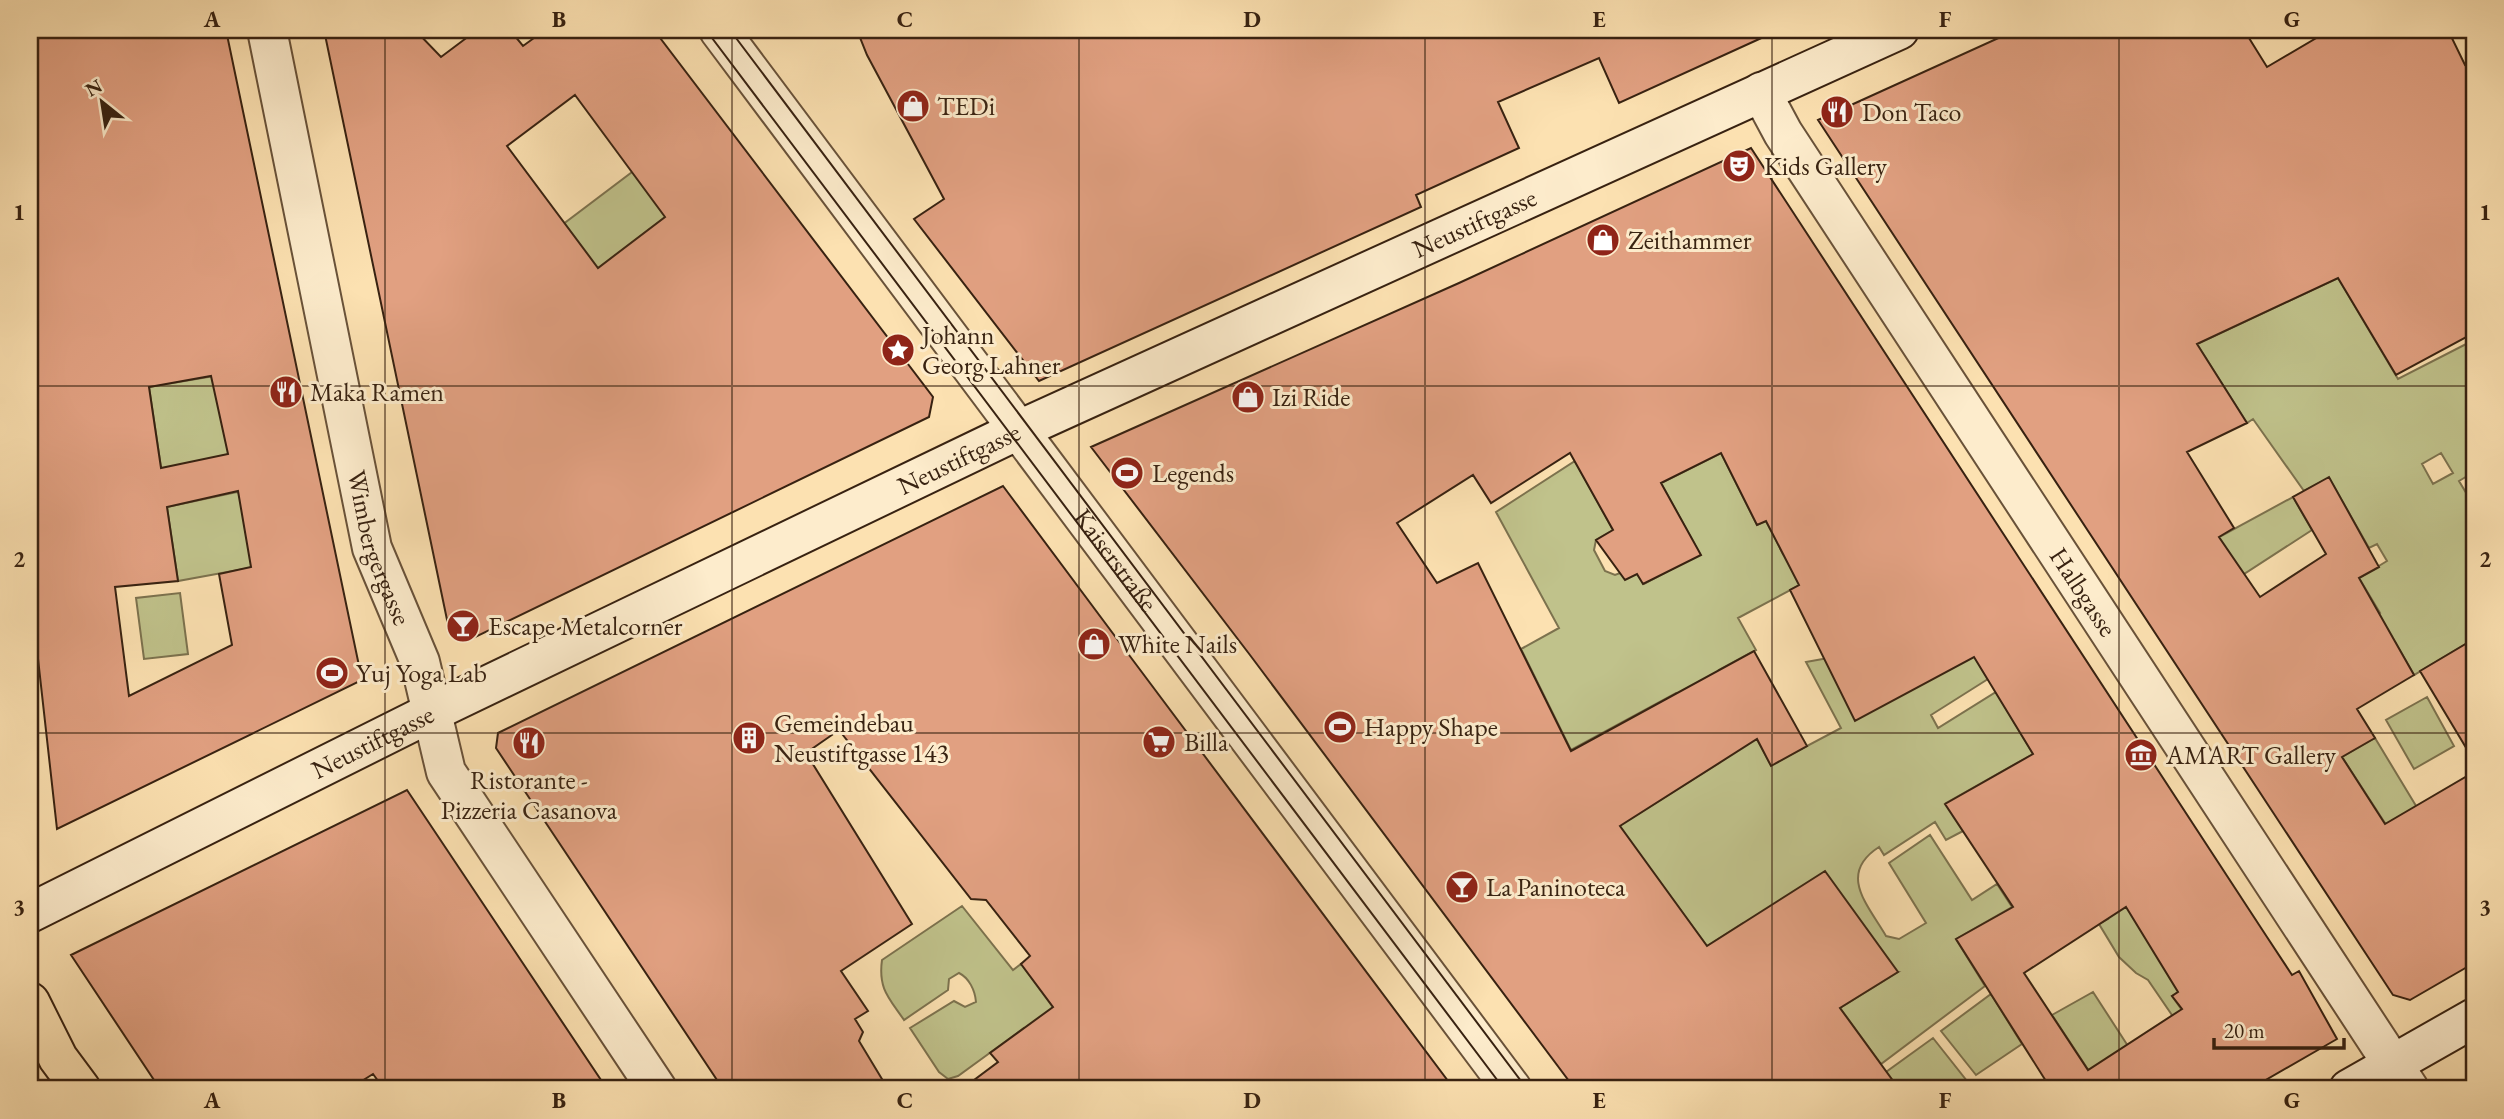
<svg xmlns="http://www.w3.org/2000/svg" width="2504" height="1119" font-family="'EB Garamond',serif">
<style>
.green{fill:#c0c28b;stroke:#7c724e;stroke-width:2;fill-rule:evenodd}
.building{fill:#e1a081;stroke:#382211;stroke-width:2;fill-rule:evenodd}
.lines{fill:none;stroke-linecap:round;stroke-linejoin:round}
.minor-casing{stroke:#695239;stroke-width:42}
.secondary-casing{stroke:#382211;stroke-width:42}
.primary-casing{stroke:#382211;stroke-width:42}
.minor{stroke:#fdeccc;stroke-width:38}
.secondary{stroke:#fdeccc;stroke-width:38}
.primary{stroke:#fce1b1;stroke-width:38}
.tram{stroke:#382211;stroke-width:2}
.grid{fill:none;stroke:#382211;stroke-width:2;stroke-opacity:0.55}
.labels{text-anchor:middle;stroke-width:6;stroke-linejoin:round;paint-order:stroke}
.poi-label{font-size:26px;fill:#382211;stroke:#fdeccc;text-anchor:start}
.street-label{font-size:26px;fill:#382211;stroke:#fdeccc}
.neatline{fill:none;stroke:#382211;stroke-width:2.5}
.grid-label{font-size:23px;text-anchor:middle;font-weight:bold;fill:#382211}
</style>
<rect width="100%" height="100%" fill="#fce1b1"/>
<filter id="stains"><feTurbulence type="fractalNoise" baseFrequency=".00286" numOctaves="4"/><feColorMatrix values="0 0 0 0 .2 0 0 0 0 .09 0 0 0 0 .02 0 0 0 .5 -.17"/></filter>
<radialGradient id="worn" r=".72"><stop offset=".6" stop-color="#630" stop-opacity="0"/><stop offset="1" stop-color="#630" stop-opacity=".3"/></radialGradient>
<path class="green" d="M652,157L667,216L481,358L509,265Z
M2338,278L2398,379L2474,340V472L2459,481L2474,506V639L2414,675L2395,642L2308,655L2380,613L2359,578L2387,561L2377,544L2369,548L2329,478L2304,491L2253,419L2247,423L2197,344ZM2441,453L2453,473L2433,484L2422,464Z
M214,376L236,453L167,507L237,492L247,498L260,566L178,581L149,387Z
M1721,453L1757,525L1766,521L1783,554L1922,520L1738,618L1756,650L1719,670L1771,765L1841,728L1806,662L1856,653L1974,656L1988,679L1931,715L1938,728L1996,692L2033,754L1946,803L1963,831L1946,840L1935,822L1884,855L1879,847C1837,874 1868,905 1886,936L1899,939L1926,923L1889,863L1930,835L1972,900L1997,884L2012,907L1956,939L1985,986L1881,1064L1840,1008L1898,972L1779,971L1743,923L1707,946L1619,826L1719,763L1676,693L1571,750L1521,649L1559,628L1496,512L1575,461L1613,530L1596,540L1594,550L1605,571L1615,575L1620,573L1637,574L1644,584L1700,554L1661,483Z
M2293,497L2312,530L2244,574L2199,548Z
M180,593L188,654L144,659L136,598Z
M2427,697L2454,746L2414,769L2386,720Z
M2375,738L2459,877L2396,840L2342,757Z
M2126,895L2184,988L2172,996L2184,1013L2174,1018L2148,980L2136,973L2119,957L2099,924L2108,919L2102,910Z
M962,906L1013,970L1021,964L1086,1052L1024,1028L958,1076L948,1079L939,1072L910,1028L954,1001L965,1007L976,1002C975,990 969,978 959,973L949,979L948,990L904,1020C889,998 878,989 882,960Z
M2093,992L2128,1046L2093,1077L2052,1015Z
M1991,994L2022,1044L1976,1075L1941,1031Z
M1933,1038L1967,1081L1955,1089H1899L1886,1072Z"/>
<path class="building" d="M60,30H226L362,680L57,829L30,587V40ZM211,376L228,454L161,468L149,387ZM238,491L251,567L219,574L232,645L129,696L115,587L178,581L167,507Z
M324,30H415L441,57L477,30H510L523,46L545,30H654L933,397L929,417L465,642L450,634ZM575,95L665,217L598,268L507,146Z
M857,30H1779L1619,103L1599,58L1498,102L1519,148L1416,195L1421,207L1039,381L914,219L944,199L867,55Z
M2016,30H2244L2267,67L2330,30H2448L2465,65L2474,61V333L2396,375L2338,278L2197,344L2247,423L2187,452L2234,528L2219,537L2260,597L2326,554L2293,497L2329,477L2379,567L2359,578L2414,675L2357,709L2375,738L2342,757L2385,824L2474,772V963L2410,1000L2393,995L1818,120Z
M1751,148L2267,937L2292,975L2299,971L2337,1039L2250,1089H2051L1956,939L2013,907L1945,804L2033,754L1974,657L1855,721L1790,590L1799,585L1766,521L1757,525L1721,453L1661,483L1701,555L1643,584L1637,574L1625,580L1596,540L1613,530L1570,453L1491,503L1473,475L1397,523L1437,583L1478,563L1571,751L1754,651L1807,746L1771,766L1757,739L1620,826L1707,946L1825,871L1898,972L1840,1008L1899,1089H1575L1250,655L1091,447L1459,283ZM2126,907L2178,992L2172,996L2182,1009L2088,1070L2024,973Z
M1003,486L1129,655L1454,1089H962L998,1062L990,1053L1053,1007L1021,964L1030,956L986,900L971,899L839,730L806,753L912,924L841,971L868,1011L855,1019L863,1032L859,1041L888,1089H723L496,748L498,733Z
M2474,639V761L2420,671Z
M407,790L607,1089H384L373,1074L349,1089H160L71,955Z"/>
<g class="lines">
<defs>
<g id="minor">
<path id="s1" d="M267,30L372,548L420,662L446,772L657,1089"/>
<path id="s2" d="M719,30L1512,1089"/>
<path id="s3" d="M1761,92L1783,133L2409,1089"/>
</g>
<g id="secondary">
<path id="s4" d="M30,913L432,712L1010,434L1899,30"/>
<path d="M2349,1089L2474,1018"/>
</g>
<path id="primary" d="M30,1002L58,1058L81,1089"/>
</defs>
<use href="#minor" class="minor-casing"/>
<use href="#secondary" class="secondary-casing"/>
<use href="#primary" class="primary-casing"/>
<use href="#minor" class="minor"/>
<use href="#secondary" class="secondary"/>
<use href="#primary" class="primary"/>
<path class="tram" d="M706,30L1504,1089
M730,30L1527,1089"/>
</g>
<path class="grid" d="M385,30V1089M732,30V1089M1079,30V1089M1425,30V1089M1772,30V1089M2119,30V1089M30,386H2474M30,733H2474"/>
<defs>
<symbol id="shop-disc" viewBox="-11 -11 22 22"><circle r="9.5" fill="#8f2418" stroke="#fdeccc"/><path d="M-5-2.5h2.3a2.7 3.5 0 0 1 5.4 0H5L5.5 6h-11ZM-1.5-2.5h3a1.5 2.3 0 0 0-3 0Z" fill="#fff"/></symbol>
<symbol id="restaurant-disc" viewBox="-11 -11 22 22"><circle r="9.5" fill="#8f2418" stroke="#fdeccc"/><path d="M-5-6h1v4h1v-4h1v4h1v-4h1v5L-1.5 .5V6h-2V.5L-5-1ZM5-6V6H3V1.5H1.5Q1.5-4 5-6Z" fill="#fff"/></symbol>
<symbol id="theatre-disc" viewBox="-11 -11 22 22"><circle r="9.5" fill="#8f2418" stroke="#fdeccc"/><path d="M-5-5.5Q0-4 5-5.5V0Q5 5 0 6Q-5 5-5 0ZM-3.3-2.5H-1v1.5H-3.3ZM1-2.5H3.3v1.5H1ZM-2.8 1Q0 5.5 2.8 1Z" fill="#fff"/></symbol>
<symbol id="sight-disc" viewBox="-11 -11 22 22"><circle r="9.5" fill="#8f2418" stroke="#fdeccc"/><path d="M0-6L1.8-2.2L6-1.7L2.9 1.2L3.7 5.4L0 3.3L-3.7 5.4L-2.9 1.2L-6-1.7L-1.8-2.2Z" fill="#fff"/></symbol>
<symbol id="stadium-disc" viewBox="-11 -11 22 22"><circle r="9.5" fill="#8f2418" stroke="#fdeccc"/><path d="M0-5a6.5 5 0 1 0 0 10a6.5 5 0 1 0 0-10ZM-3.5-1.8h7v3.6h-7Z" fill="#fff"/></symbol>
<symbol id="bar-disc" viewBox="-11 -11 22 22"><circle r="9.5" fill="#8f2418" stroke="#fdeccc"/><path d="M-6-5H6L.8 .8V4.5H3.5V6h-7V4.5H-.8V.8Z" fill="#fff"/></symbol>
<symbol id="building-disc" viewBox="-11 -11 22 22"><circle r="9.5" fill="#8f2418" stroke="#fdeccc"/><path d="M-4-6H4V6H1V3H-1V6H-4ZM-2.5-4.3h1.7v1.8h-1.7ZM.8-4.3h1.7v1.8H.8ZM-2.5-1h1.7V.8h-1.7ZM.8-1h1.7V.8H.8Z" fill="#fff"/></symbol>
<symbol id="supermarket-disc" viewBox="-11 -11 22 22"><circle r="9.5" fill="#8f2418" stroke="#fdeccc"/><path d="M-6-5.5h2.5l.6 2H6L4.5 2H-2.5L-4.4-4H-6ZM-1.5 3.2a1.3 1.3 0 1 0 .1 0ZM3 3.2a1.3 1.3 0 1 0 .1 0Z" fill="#fff"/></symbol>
<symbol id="museum-disc" viewBox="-11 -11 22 22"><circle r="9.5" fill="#8f2418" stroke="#fdeccc"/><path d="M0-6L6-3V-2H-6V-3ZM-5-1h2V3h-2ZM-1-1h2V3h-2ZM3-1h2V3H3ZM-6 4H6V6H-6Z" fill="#fff"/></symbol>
</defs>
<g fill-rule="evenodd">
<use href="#shop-disc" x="894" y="87" width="38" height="38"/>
<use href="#restaurant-disc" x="1818" y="93" width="38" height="38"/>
<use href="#theatre-disc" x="1720" y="147" width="38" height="38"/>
<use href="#shop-disc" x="1584" y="221" width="38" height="38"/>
<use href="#sight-disc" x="879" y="331" width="38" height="38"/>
<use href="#restaurant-disc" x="267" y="373" width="38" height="38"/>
<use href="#shop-disc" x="1229" y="378" width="38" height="38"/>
<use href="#stadium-disc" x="1108" y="454" width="38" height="38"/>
<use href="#bar-disc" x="444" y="607" width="38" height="38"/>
<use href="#shop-disc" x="1075" y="625" width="38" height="38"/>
<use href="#stadium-disc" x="313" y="654" width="38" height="38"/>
<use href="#stadium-disc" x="1321" y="708" width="38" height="38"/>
<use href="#building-disc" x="730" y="719" width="38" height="38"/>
<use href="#supermarket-disc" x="1140" y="723" width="38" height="38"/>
<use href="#restaurant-disc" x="510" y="724" width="38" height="38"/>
<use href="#museum-disc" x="2122" y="736" width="38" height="38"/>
<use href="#bar-disc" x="1443" y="868" width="38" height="38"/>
</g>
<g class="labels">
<g class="poi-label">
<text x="937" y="115">TEDi</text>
<text x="1862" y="121">Don Taco</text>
<text x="1764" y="175">Kids Gallery</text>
<text x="1628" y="249">Zeithammer</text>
<text x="922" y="344">Johann<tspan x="922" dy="30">Georg Lahner</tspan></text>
<text x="310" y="401">Maka Ramen</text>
<text x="1272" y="406">Izi Ride</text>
<text x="1152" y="482">Legends</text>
<text x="488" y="635">Escape Metalcorner</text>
<text x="1118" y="653">White Nails</text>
<text x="356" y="682">Yuj Yoga Lab</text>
<text x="774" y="732">Gemeindebau<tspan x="774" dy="30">Neustiftgasse 143</tspan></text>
<text x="1364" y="736">Happy Shape</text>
<text x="1184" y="751">Billa</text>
<text x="2166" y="764">AMART Gallery</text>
<text x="529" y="789" text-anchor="middle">Ristorante -<tspan x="529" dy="30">Pizzeria Casanova</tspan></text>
<text x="1486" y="896">La Paninoteca</text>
</g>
<g class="street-label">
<text dy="9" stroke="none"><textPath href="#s4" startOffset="1601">Neustiftgasse</textPath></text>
<text dy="9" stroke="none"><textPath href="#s4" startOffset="1034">Neustiftgasse</textPath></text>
<text dy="9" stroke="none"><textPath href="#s1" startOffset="530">Wimbergergasse</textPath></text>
<text dy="9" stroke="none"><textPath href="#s2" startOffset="662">Kaiserstraße</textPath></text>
<text dy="9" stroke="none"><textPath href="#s3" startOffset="595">Halbgasse</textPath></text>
<text dy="9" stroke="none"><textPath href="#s4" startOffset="383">Neustiftgasse</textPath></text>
</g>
</g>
<rect width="2504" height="1119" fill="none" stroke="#fce1b1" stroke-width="77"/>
<g transform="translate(102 102) rotate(330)" stroke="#fdeccc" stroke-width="5" paint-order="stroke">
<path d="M0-5L12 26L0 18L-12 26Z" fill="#382211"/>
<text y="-10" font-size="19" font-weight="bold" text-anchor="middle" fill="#382211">N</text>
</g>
<path d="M2214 1038v10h130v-10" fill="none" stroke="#382211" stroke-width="3.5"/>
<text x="2224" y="1038" font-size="21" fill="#382211" stroke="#fdeccc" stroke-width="5" paint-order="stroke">20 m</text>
<rect x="38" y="38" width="2428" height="1042" class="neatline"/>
<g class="grid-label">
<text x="212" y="27">A</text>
<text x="559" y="27">B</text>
<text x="905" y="27">C</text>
<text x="1252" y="27">D</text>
<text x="1599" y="27">E</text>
<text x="1945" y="27">F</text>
<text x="2292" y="27">G</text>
<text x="19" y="220">1</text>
<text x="2485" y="220">1</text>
<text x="19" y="567">2</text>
<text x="2485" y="567">2</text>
<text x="19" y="915">3</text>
<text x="2485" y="915">3</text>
<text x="212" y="1108">A</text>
<text x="559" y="1108">B</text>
<text x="905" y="1108">C</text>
<text x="1252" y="1108">D</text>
<text x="1599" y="1108">E</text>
<text x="1945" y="1108">F</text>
<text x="2292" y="1108">G</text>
</g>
<rect width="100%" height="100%" filter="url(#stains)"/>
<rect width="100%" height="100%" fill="url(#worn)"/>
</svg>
